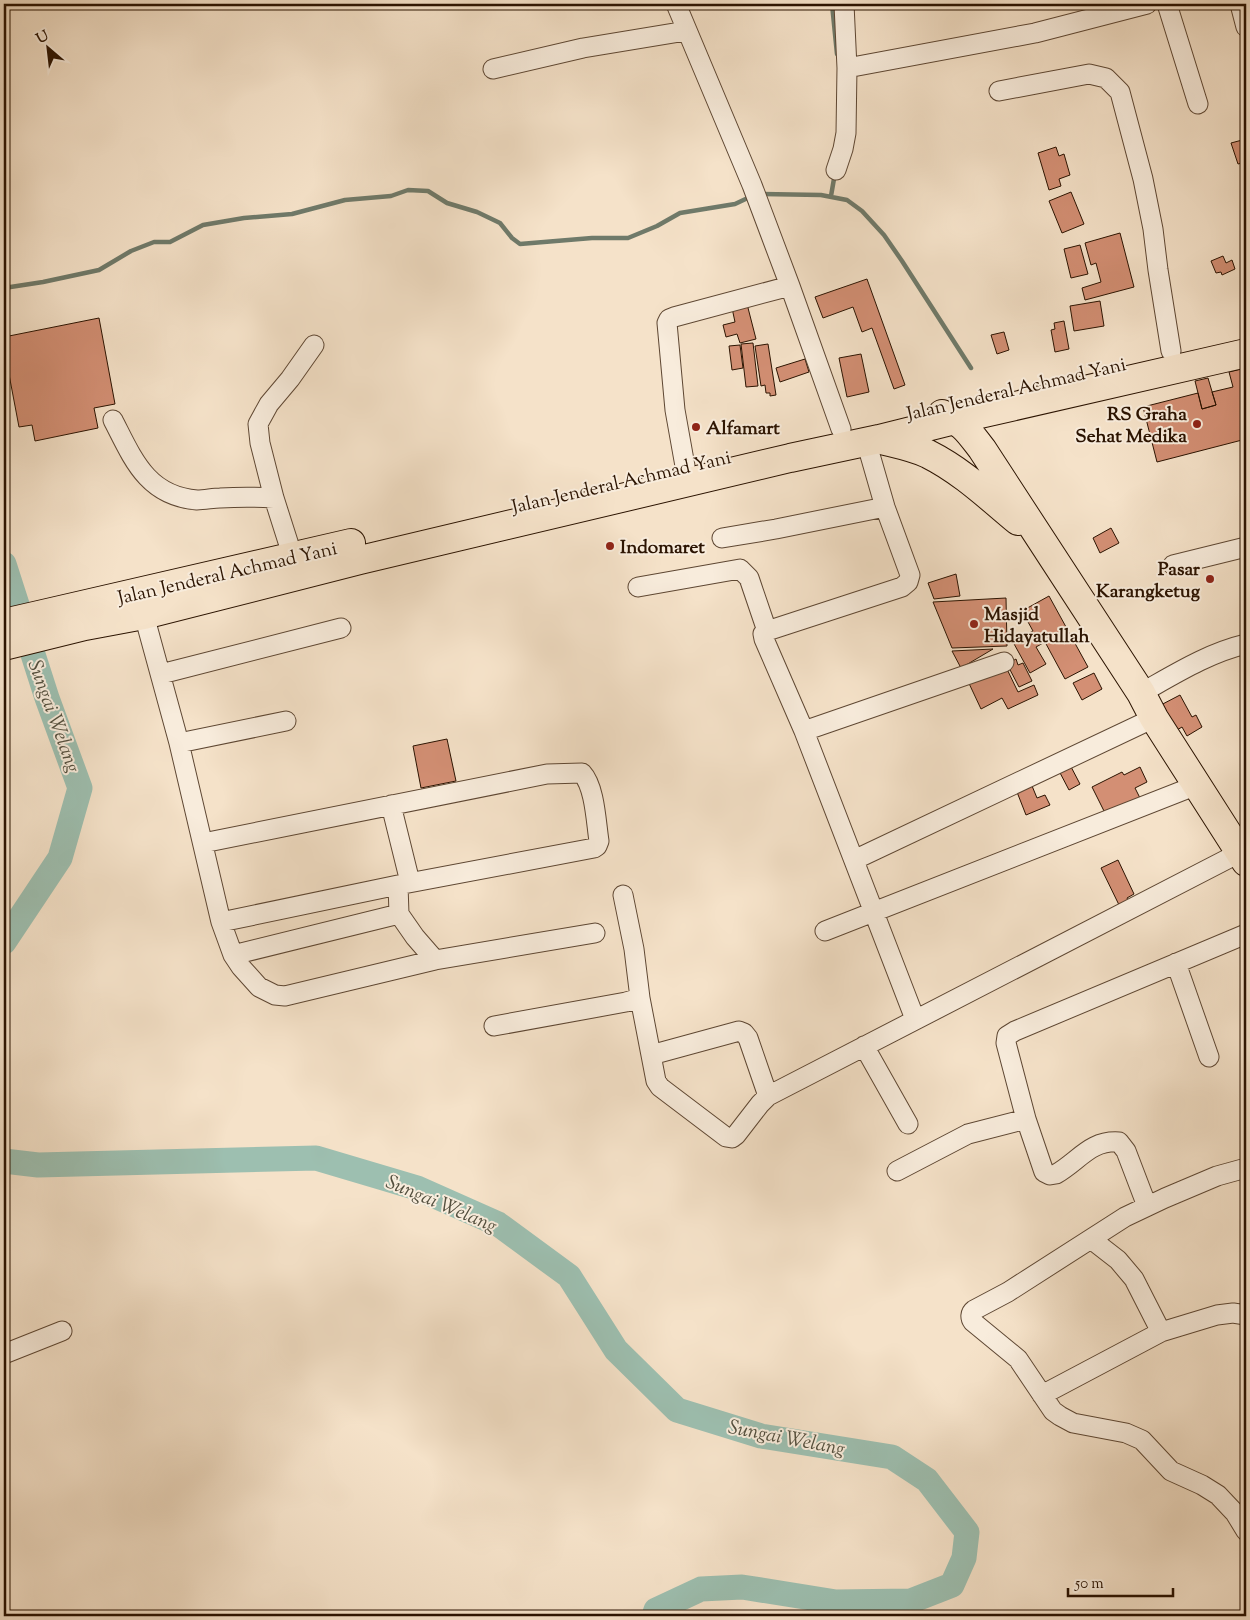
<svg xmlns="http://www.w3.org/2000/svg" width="1250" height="1620" font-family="'Sorts Mill Goudy',serif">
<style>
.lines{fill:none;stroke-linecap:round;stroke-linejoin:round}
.stream{stroke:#6f7a6a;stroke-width:4.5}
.river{stroke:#9dbfb0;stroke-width:25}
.building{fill:#d38f74;stroke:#2b1301}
.minor-casing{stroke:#5e4733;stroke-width:21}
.highway-casing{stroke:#2b1301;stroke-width:30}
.minor{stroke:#f8ecdc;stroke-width:19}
.highway{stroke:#f5e2c9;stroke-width:28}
.poi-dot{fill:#8f2418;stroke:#f8ecdc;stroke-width:2}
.labels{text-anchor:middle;stroke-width:4;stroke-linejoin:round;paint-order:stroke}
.street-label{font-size:19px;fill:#2b1301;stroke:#f8ecdc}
.poi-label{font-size:19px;font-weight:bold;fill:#2b1301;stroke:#f8ecdc;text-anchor:start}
.water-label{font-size:20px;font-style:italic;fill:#534f3e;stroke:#f8ecdc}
</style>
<rect width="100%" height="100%" fill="#f5e2c9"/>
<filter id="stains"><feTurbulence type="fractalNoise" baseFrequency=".004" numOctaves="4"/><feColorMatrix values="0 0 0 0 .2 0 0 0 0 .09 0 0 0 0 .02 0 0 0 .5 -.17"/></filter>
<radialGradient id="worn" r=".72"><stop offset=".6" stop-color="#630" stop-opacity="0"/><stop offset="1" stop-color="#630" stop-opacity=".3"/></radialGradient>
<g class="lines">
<path class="stream" d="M832,4L837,54
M760,194L821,195L847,200L862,211L884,235L902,261L971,368
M831,196L835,173
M4,288L43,282L99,270L131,251L154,242H170L203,225L244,218L292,214L345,200L391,196L408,190L428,191L447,203L477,212L500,223L512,238L520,244L592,238H628L657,226L680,213L735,204L752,196"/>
<path class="river" d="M4,564L47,698L80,788L60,858L4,942
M4,1161L38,1165L316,1158L417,1188L498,1224L569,1276L616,1350L677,1410L761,1436L892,1457L927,1480L967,1532L964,1558L952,1585L911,1601L836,1602L742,1587L701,1589L656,1610L654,1616"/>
</g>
<path class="building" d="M1246,139V162L1238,164L1231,143Z
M1056,147L1059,156L1064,154L1070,175L1059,179L1061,186L1049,190L1038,153Z
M1071,192L1084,224L1062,233L1049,201Z
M1120,233L1134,287L1085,300L1082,288L1101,282L1096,263L1091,265L1085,243Z
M1080,245L1088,274L1071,278L1064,249Z
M1223,256L1226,263L1232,260L1235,269L1222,275L1221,272L1216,273L1211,261Z
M867,279L905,385L894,389L872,328L862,332L853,307L823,318L815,297Z
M1100,301L1104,326L1074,331L1070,306Z
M747,304L756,339L740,343L737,334L726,337L723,325L735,322L732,308Z
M99,318L115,404L94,408L98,428L35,441L32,425L19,427L4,348V337Z
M1064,321L1069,349L1055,352L1051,330L1055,329L1054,323Z
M1004,332L1009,350L997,354L991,335Z
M753,343L758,386L746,387L741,344Z
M768,344L776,395L770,396V393H766L765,385L761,386L755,346Z
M740,345L743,368L732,370L729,346Z
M861,354L869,392L847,397L839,358Z
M805,359L809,372L780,382L776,368Z
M1246,368V439L1157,462L1143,407L1198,393L1202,409L1216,405L1212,392L1233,387L1229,372Z
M1208,378L1216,405L1202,409L1195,381Z
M1111,528L1119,543L1100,553L1093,538Z
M956,574L960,596L934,599L928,583Z
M1049,596L1088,667L1065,679L1045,642L1036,647L1046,664L1030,673L1013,642L1033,631L1022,611Z
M1006,598L1007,646L952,648L933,602Z
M993,649L961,668L952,651Z
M1016,659L1018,665L1023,663L1032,681L1019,687L1007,664Z
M1005,665L1018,692L1034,685L1038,695L1008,709L1002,698L981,709L966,677Z
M1094,673L1102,689L1082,700L1073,683Z
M1180,695L1192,717L1196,715L1202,727L1187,736L1182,727L1172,733L1157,707Z
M447,739L456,781L421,788L413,746Z
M1069,763L1080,784L1069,790L1058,769Z
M1140,767L1147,782L1135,788L1141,800L1107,817L1092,787L1122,772L1124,775Z
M1030,781L1037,798L1045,795L1050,805L1026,815L1015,787Z
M1118,860L1134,894L1127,898L1130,905L1121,909L1101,868Z"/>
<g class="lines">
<defs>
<path id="minor" d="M676,4L752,185L790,286L841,429
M1167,4L1198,104
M1240,4L1246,27
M847,68L1035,33L1147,4
M493,69L583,48L686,31
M999,91L1089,74L1106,78L1120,92L1143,179L1153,229L1158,270L1171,351
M836,170L843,149L846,133L847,68L844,4
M113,420C133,459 147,496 197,500C205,500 213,498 220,498C238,497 256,497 274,498
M866,441L885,507L910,575L908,582L902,587L767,631L763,634L764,639L804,731L915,1019
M685,466L675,410L667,323L669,319L674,317L790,286
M722,538L776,529L885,507
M1173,565L1246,547
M296,567L274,498L260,443L258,424L269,404L290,379L314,345
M638,587L740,569L749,578L767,631
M144,615L179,743L221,922L233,955L241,967L259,987L275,995L285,996L435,960L595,933
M161,674L341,628
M1141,693C1175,674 1208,653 1246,644
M804,731L1004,662
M179,743L286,721
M391,805L410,882
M203,843L547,774L582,773C595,787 596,822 599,841L597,846L594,848L398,885L399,914L415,937L435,960
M854,860L1154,718
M623,895L634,949L640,998
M221,922L398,885
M825,931L1197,785
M233,955L399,914
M1176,963L1209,1057
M494,1026L626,1002L640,998L656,1081L660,1087L726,1137L732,1138L736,1135L760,1104L768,1096L1241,852
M864,1046L908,1124
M651,1055L739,1031L744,1033L748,1038L768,1096
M1246,1168L1217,1176L1165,1198L1125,1217L1008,1292L974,1310C970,1313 970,1318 973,1322L1018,1359L1053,1411L1060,1416L1073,1423L1126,1433L1142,1440L1171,1471L1202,1485L1218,1495L1235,1513L1246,1531
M897,1171L968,1134L1026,1119
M1147,1206L1126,1151L1119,1142C1090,1140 1079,1161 1056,1174L1050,1175L1044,1172L1026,1119L1006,1043L1007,1036L1015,1031L1246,934
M1091,1239L1118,1260L1134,1279L1161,1332
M4,1354L62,1331
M1042,1395L1161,1332L1217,1315L1233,1313L1246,1315"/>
<path id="highway" d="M942,414C964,423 968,431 982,449L1141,693L1154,718L1246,862
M881,440C897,444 913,447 928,454C962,471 989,497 1018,521
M4,623L351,543
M4,646L85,626L144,615L360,560L790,458L879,439L967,417L1246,353"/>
</defs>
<use href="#minor" class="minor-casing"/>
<use href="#highway" class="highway-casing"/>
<use href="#minor" class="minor"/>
<use href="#highway" class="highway"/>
</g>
<g class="poi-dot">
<circle cx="1197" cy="424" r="5"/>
<circle cx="696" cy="427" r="5"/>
<circle cx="610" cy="546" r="5"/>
<circle cx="1210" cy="579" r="5"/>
<circle cx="974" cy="624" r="5"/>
</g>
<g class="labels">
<g class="street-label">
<text transform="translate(1016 388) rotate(-13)" y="7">Jalan Jenderal Achmad Yani</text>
<text transform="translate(621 481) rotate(-13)" y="7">Jalan Jenderal Achmad Yani</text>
<text transform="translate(227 572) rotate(-13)" y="7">Jalan Jenderal Achmad Yani</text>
</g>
<g class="poi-label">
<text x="1187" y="420" text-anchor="end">RS Graha<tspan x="1187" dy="22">Sehat Medika</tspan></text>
<text x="706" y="434">Alfamart</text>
<text x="620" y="553">Indomaret</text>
<text x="1200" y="575" text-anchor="end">Pasar<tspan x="1200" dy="22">Karangketug</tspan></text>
<text x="984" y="620">Masjid<tspan x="984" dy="22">Hidayatullah</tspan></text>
</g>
<g class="water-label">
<text transform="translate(55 716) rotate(70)" y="7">Sungai Welang</text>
<text transform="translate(442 1203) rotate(23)" y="7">Sungai Welang</text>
<text transform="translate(787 1437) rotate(11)" y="7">Sungai Welang</text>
</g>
</g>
<rect width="1250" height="1620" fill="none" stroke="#f5e2c9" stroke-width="20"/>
<rect x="5" y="5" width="1240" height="1610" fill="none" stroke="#2b1301" stroke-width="2.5"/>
<rect x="10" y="10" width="1230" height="1600" fill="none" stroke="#2b1301"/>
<g transform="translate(48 48) rotate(332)" stroke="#f8ecdc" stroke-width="4" paint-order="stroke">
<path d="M0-4L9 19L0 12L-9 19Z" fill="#2b1301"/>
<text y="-8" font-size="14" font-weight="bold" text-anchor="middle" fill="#2b1301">U</text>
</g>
<path d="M1068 1588v8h105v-8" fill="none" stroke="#2b1301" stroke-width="2.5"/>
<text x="1075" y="1588" font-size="15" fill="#2b1301" stroke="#f8ecdc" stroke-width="4" paint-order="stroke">50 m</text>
<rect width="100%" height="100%" filter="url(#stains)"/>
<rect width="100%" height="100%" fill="url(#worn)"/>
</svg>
